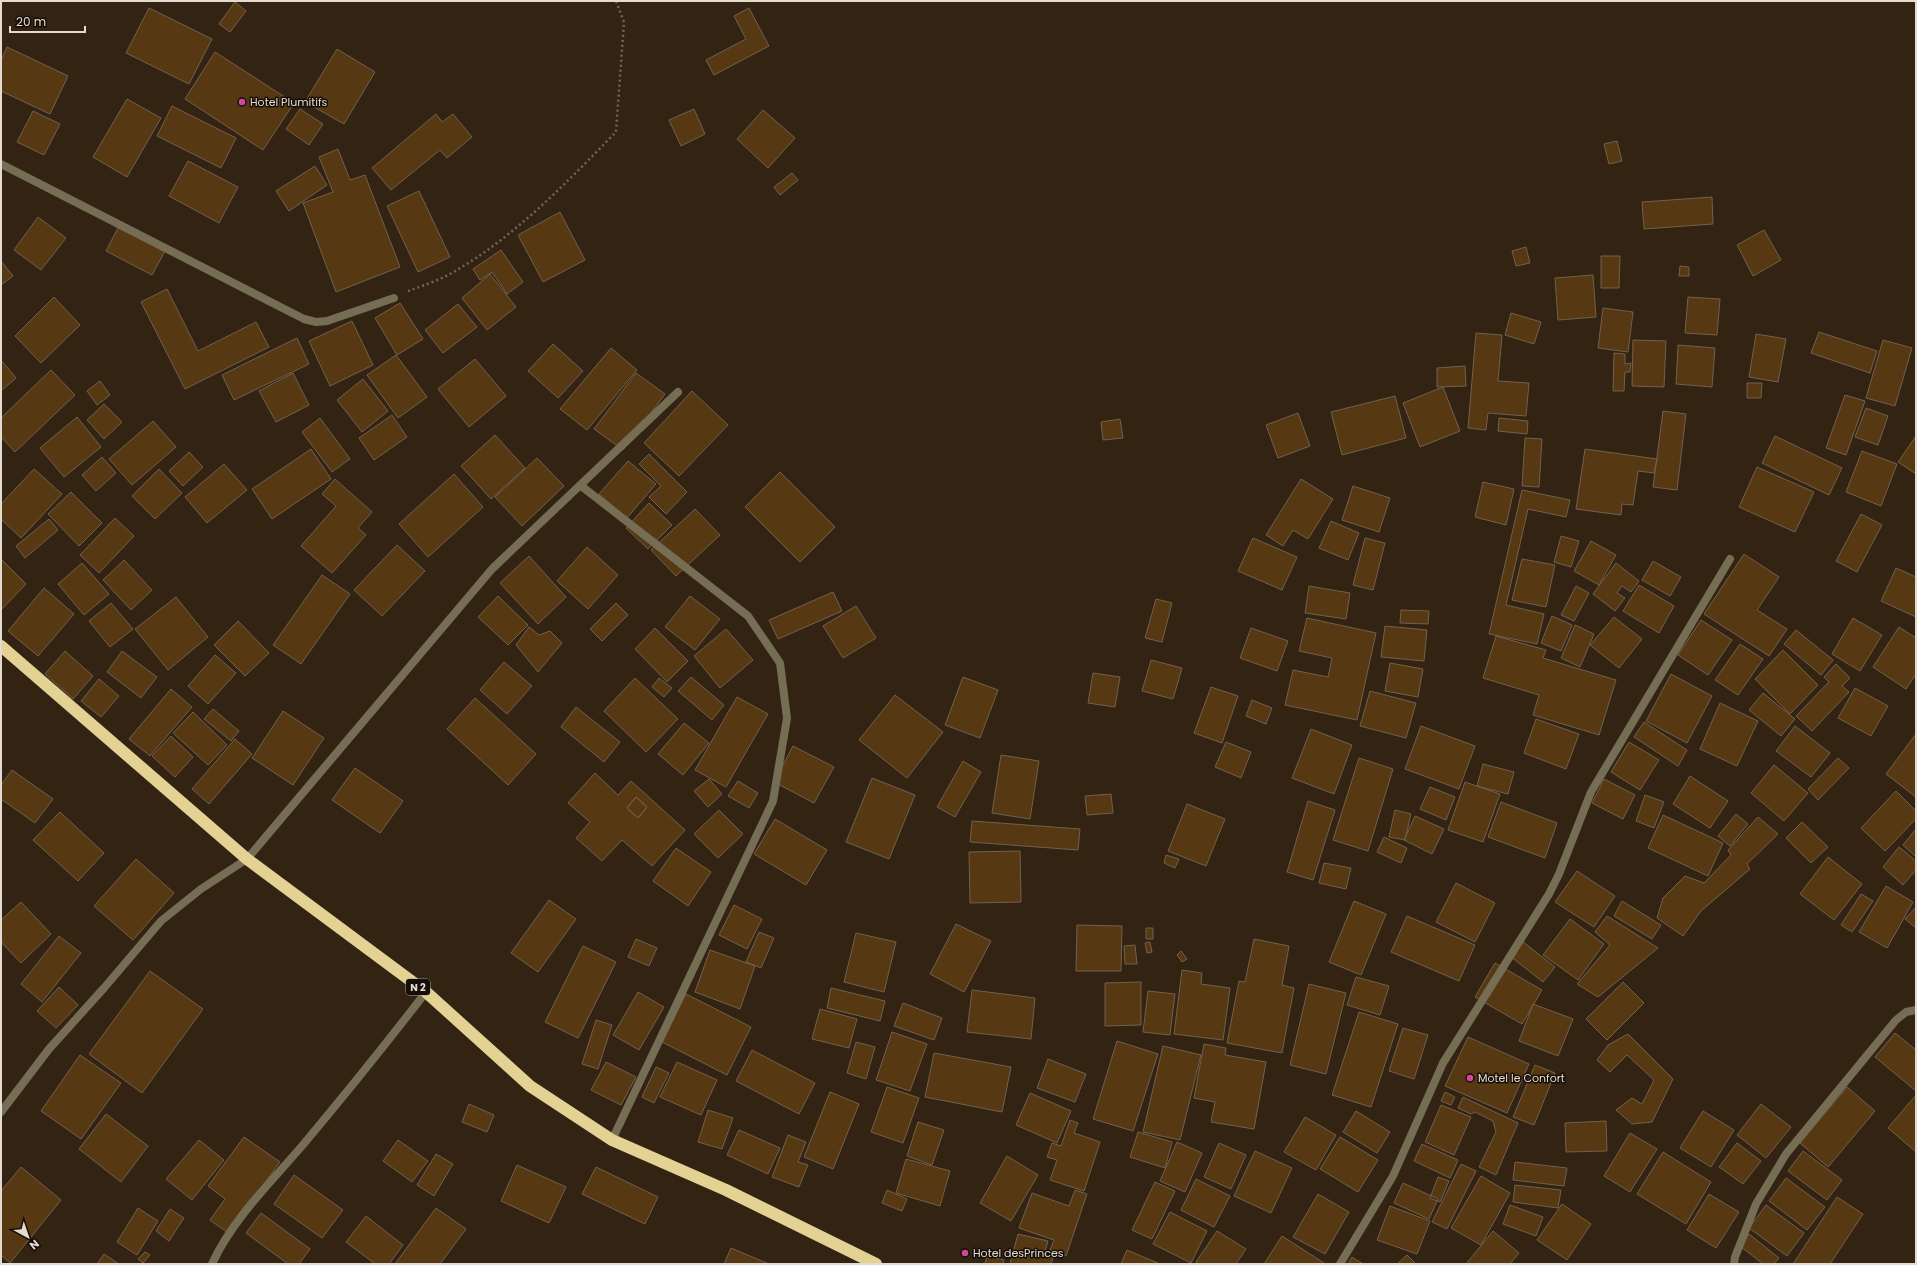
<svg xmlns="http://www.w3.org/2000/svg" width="1917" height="1265" font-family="Poppins,sans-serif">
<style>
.building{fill:#563812;stroke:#72614e;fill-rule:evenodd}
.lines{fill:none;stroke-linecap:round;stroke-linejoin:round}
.path{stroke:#736557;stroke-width:2.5;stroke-dasharray:2 3;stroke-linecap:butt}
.street{stroke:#756e55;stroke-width:8}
.highway{stroke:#e3d293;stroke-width:12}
.hotel-dot{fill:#d1479c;stroke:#150e07;stroke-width:1.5}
.labels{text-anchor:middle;stroke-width:3;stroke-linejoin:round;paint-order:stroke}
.shield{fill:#150e07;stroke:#a69d93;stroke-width:1}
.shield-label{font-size:10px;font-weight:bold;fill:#e4dacf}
.poi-label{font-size:11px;fill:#e4dacf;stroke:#150e07;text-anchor:start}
</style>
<rect width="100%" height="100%" fill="#322312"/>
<path class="building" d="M235,2L246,11L230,32L219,24Z
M149,8L212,39L189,84L126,53Z
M749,8L769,46L714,75L706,60L746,39L734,16Z
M7,47L68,76L50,114L1,91V60Z
M337,49L375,72L344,124L305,102Z
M215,52L294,103L263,150L185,99Z
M127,99L161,118L127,177L93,157Z
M172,106L236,138L221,168L157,136Z
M300,109L323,124L309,145L286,129Z
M694,109L705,134L681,146L669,120Z
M763,110L795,138L768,168L737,139Z
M33,111L60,124L44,155L17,142Z
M436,114L442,122L453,114L472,137L447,158L440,150L391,190L372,168Z
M1617,141L1622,161L1609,164L1604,144Z
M338,149L350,180L365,175L400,267L336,292L303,203L333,192L319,157Z
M188,161L238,187L219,223L169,196Z
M315,166L327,185L289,211L276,191Z
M792,173L798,180L780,195L774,187Z
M419,191L450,257L418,272L387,206Z
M1712,197L1713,224L1644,229L1642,202Z
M560,212L585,260L543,282L518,235Z
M38,217L66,238L41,270L14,250Z
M119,226L165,251L152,275L106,251Z
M1764,230L1781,260L1753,276L1737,245Z
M1526,247L1530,263L1516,266L1512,251Z
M501,250L523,282L507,294L492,272L480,280L473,269Z
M1601,256H1620L1619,288H1601Z
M1,261L13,276L1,285Z
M1680,266L1689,267V276H1679Z
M490,274L516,307L487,330L462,298Z
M1593,275L1596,317L1558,320L1555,278Z
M167,289L198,351L256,322L269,347L185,389L141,302Z
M54,297L80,325L41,363L15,336Z
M1688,297L1720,299L1717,335L1685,333Z
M400,303L423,339L397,355L375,318Z
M458,304L477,327L443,353L425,330Z
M1603,308L1633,312L1628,352L1598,348Z
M1511,313L1541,322L1534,344L1505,335Z
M352,321L373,365L330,386L309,341Z
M1819,332L1877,351L1870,373L1811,353Z
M1476,333L1502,335L1498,381L1529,383L1526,416L1488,413L1486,430L1468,428Z
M1756,334L1786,339L1778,382L1749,377Z
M297,338L309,364L234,400L222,375Z
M1633,340L1666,341L1664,387L1632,386Z
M1883,340L1912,348L1895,406L1866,398Z
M553,344L583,371L558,398L528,371Z
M1678,345L1715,348L1712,387L1676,384Z
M611,348L637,370L587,430L560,409Z
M1614,353L1625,354V364L1631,363L1630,372H1625L1624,391H1613Z
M396,355L427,397L398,418L367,375Z
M475,359L506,396L469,427L438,389Z
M1,360L16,378L1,391Z
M1465,366L1466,386L1437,387V368Z
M51,370L75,395L15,452L1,437V418Z
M293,373L309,405L276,422L259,391Z
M636,373L665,394L623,450L594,429Z
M363,379L388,411L362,432L337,400Z
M100,381L110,395L97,405L87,391Z
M1747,383H1762L1761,398H1747Z
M1443,387L1460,431L1420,447L1403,403Z
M692,391L728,425L679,476L644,443Z
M1845,395L1865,401L1846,455L1826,448Z
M1395,396L1406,438L1342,455L1331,412Z
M104,404L122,422L104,439L87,420Z
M1866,408L1888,416L1878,445L1855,437Z
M1663,411L1686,414L1677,490L1653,487Z
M1298,413L1310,446L1278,458L1266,425Z
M392,415L407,437L374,460L359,438Z
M77,417L101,447L64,477L40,448Z
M320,418L350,459L332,472L302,432Z
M1499,418L1528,421L1527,434L1498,431Z
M1120,419L1123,438L1103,440L1101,422Z
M153,421L176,447L132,485L109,459Z
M495,435L525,468L491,499L461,466Z
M1775,436L1842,468L1829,495L1762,463Z
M1916,436V474L1898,462Z
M1525,438L1542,439L1539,487L1522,486Z
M311,449L331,479L272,519L252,489Z
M1585,449L1657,459L1654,473L1638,471L1633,505L1622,504L1621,515L1576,509Z
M1862,451L1897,464L1881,506L1846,492Z
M189,452L203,467L183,486L169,471Z
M649,454L687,492L666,514L649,497L661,486L639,464Z
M102,457L116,473L96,491L82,475Z
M537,458L564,486L522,526L495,497Z
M628,461L656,484L627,518L599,494Z
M224,464L247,490L207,523L185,497Z
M1757,467L1814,492L1795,532L1739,507Z
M34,469L62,494L21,538L1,519V504Z
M159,469L182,493L155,519L132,496Z
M780,472L835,527L800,562L745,507Z
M454,474L483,507L428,557L399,524Z
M335,479L372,512L358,528L366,535L332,573L301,546L336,506L322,494Z
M1301,479L1333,499L1308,539L1293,530L1283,546L1266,535Z
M1483,482L1514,489L1506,525L1475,517Z
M1353,486L1390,498L1379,532L1342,520Z
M1522,490L1570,500L1566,517L1528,509L1506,605L1544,614L1537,644L1489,634Z
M71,492L102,523L79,546L48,514Z
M649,503L672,525L648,549L626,528Z
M695,509L720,535L676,576L651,550Z
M1861,514L1882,525L1857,572L1836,561Z
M115,518L134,536L99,573L80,555Z
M49,519L58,530L25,558L16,546Z
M1331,521L1359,533L1348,560L1319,548Z
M1561,536L1579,541L1571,567L1554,562Z
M1253,538L1297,557L1282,590L1238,571Z
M1365,538L1385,543L1373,590L1353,585Z
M1591,541L1616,555L1599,585L1574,571Z
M397,545L425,571L382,616L354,590Z
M587,547L618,575L588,609L557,581Z
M1744,554L1779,577L1757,610L1787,629L1769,656L1704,614Z
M529,556L566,597L538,624L500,583Z
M1,559L26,584L1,610Z
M1522,559L1555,565L1546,607L1512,600Z
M124,560L152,590L131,610L103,580Z
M1653,561L1681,577L1670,596L1642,580Z
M82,563L109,594L84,615L58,584Z
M1616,563L1639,581L1631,592L1622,586L1617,593L1625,598L1615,611L1593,594Z
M1896,568L1916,577V617L1881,601Z
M322,575L350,594L301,664L273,645Z
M1639,585L1674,606L1659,633L1623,611Z
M1309,586L1350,593L1346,619L1305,613Z
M1576,586L1589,593L1574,621L1561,615Z
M44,588L74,614L38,656L8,631Z
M833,592L842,611L778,639L769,620Z
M498,596L528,625L508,645L478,617Z
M690,596L720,619L695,650L665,627Z
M176,597L208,637L168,670L135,629Z
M1156,599L1172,603L1162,642L1145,638Z
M111,603L133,629L110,647L89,621Z
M616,603L628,615L602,641L590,629Z
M856,606L876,638L843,658L823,626Z
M1401,610L1429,611L1428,624L1400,623Z
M1552,616L1572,625L1561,651L1541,643Z
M1614,617L1642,639L1619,668L1590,645Z
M1307,618L1376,633L1357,720L1285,705L1293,670L1328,677L1332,658L1299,651Z
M1853,618L1882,635L1860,671L1832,654Z
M1701,620L1732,640L1708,675L1678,655Z
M238,621L269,653L245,676L214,645Z
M1575,625L1594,634L1580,667L1561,658Z
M1385,626L1427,630L1424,661L1381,657Z
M529,627L539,635L550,631L562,643L538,672L516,645Z
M1899,627L1916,638V674L1906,689L1873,667Z
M655,628L688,661L667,682L635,649Z
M1251,628L1288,641L1277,671L1240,658Z
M726,629L753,660L720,688L694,656Z
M1796,630L1833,660L1821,675L1784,644Z
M1496,636L1546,650L1543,658L1616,680L1599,735L1533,715L1539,695L1483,678Z
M1740,644L1763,659L1738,695L1715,680Z
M1783,650L1818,685L1790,714L1755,679Z
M65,651L93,676L73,699L45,674Z
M122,651L157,677L141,698L107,672Z
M215,655L236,673L208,704L188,686Z
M1151,660L1182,668L1173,699L1142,691Z
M504,662L532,686L507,714L480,690Z
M1390,663L1423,669L1418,697L1385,691Z
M1836,664L1850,678L1842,686L1849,692L1812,731L1796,716L1829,682L1824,677Z
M1093,673L1120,677L1115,707L1088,703Z
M1671,674L1712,696L1687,743L1646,721Z
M691,677L724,705L712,720L678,691Z
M963,677L998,690L980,738L945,725Z
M635,678L678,719L646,752L604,711Z
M659,678L672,688L664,697L652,687Z
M99,679L119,696L101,717L81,701Z
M1211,687L1238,696L1222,743L1194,733Z
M1855,688L1888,706L1871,736L1838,718Z
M171,689L192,707L150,756L129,739Z
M1370,691L1416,703L1406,738L1360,726Z
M1763,693L1795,719L1781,736L1749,710Z
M895,695L943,732L907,778L859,740Z
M737,697L768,714L726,787L695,770Z
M475,698L536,754L508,785L447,729Z
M1252,700L1272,708L1266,724L1246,716Z
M1720,703L1758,721L1737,766L1700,749Z
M576,707L620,742L604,762L561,727Z
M213,709L239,731L231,741L204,719Z
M283,711L324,738L293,785L252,758Z
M193,712L227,745L208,765L173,733Z
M1536,719L1579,734L1566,769L1524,753Z
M1644,722L1687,750L1678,766L1634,737Z
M684,723L709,743L683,775L658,754Z
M1421,726L1475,746L1459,789L1405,769Z
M1795,726L1830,753L1811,777L1776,751Z
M1311,729L1352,745L1334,794L1292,778Z
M1916,734V797L1886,774Z
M171,736L193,757L175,777L152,756Z
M235,739L252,754L209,804L192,789Z
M1226,742L1251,752L1241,778L1215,767Z
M1629,742L1659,760L1640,790L1611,772Z
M793,746L834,767L814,803L774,782Z
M1001,755L1039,761L1030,819L992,813Z
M1359,758L1393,769L1368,851L1333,840Z
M1838,758L1849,768L1818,800L1808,789Z
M963,761L981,772L955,817L937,807Z
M1483,764L1514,772L1508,794L1477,786Z
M1774,765L1808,793L1784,821L1751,793Z
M355,768L403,801L380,833L332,800Z
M12,770L53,799L35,823L1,799V785Z
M595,773L618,795L631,781L685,830L652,866L622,840L602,861L576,838L590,822L568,803ZM636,797L647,807L638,818L627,808Z
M1690,776L1728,801L1710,828L1673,804Z
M872,778L915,795L889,859L846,842Z
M709,779L722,794L708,807L694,791Z
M1604,779L1635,795L1623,819L1592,803Z
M738,781L758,793L749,808L728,796Z
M1465,782L1500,794L1483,842L1448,830Z
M1430,787L1455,797L1446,820L1420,809Z
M1896,791L1916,811V819L1885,851L1861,828Z
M1111,794L1113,813L1087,815L1085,796Z
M1645,795L1664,802L1654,828L1636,821Z
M636,797L647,807L638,818L627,808Z
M1308,801L1335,810L1313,880L1287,872Z
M1501,802L1557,823L1545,858L1488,837Z
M1187,804L1225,819L1206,866L1168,851Z
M719,810L743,834L718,858L694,834Z
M1395,810L1411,814L1405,840L1389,837Z
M60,812L104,853L78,881L33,840Z
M1736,814L1748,824L1730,846L1718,836Z
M1663,815L1723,843L1708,876L1648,848Z
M1415,816L1444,829L1432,854L1404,840Z
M1758,817L1778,834L1747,864L1750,869L1701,911L1683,936L1657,918L1663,898L1685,876L1704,883L1731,855L1728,850Z
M775,819L827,850L806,885L754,854Z
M972,821L1080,829L1078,850L970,842Z
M1802,822L1828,847L1811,863L1786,838Z
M1916,829V857L1903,845Z
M1384,837L1407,848L1401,863L1377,852Z
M1899,847L1916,861V870L1903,885L1883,867Z
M676,848L711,872L688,906L653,881Z
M1020,851L1021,902L970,903L969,852Z
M1166,855L1179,859L1175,868L1164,863Z
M1828,857L1862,884L1834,920L1800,894Z
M136,859L174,893L133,940L94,906Z
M1324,863L1351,868L1346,889L1319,883Z
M1577,871L1615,896L1594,927L1555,902Z
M1456,883L1495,903L1475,942L1436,922Z
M1886,886L1913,902L1887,948L1859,932Z
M1861,894L1873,901L1852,932L1841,925Z
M549,900L576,919L538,972L511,953Z
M1354,901L1386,914L1361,975L1329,962Z
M1622,901L1661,925L1652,939L1614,916Z
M21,902L51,934L21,963L1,942V920Z
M734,905L762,919L747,949L719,935Z
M1916,907V928L1905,919Z
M1407,916L1475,945L1459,981L1391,952Z
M1607,916L1658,948L1598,997L1577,984L1610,945L1595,932Z
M1570,919L1604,944L1578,980L1543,955Z
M956,924L991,941L964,992L930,974Z
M1077,925L1122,926L1121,971H1076Z
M1146,928H1153V939H1146Z
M759,932L774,938L761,968L746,962Z
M856,933L896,942L884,992L844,982Z
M59,936L81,953L42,1002L21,984Z
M636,939L657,948L649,966L628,957Z
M1254,939L1289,946L1282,985L1294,988L1282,1053L1227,1043L1239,981L1245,982Z
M1522,941L1555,967L1543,982L1510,956Z
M1150,942L1152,952L1147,953L1145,943Z
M1135,945L1137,964H1125L1124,946Z
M583,946L616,962L578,1038L545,1022Z
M710,950L755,966L740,1009L695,992Z
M1181,951L1187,959L1182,962L1177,955Z
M1495,963L1542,990L1522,1024L1475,997Z
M1182,970L1202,973L1201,984L1230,988L1223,1040L1174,1034Z
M150,971L203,1009L142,1093L89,1054Z
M1356,977L1389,986L1380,1015L1347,1005Z
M1141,982V1025L1105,1026V983Z
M1623,982L1644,1003L1607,1040L1586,1019Z
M1309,984L1346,993L1326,1074L1290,1065Z
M59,987L78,1005L56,1028L37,1011Z
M831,988L885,1001L880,1021L827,1008Z
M972,990L1035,998L1031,1039L967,1032Z
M1148,991L1175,994L1170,1035L1143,1032Z
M638,992L664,1007L639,1050L613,1035Z
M686,994L751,1027L727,1075L662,1042Z
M903,1003L942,1018L934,1040L894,1026Z
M1533,1004L1573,1019L1558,1056L1519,1041Z
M820,1009L857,1019L849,1048L812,1039Z
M1359,1012L1398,1024L1371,1107L1332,1095Z
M596,1020L612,1025L598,1069L582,1064Z
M1403,1028L1428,1035L1414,1079L1389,1071Z
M892,1032L927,1044L910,1091L876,1080Z
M1895,1033L1916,1050V1091L1875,1057Z
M1628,1034L1673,1079L1652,1122L1632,1124L1616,1110L1632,1098L1642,1104L1654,1080L1627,1055L1610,1072L1597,1060L1608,1045Z
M1468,1037L1529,1064L1507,1113L1445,1086Z
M1117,1041L1158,1054L1133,1131L1093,1119Z
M856,1042L875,1047L866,1079L847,1073Z
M1204,1044L1226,1048L1225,1055L1266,1062L1254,1129L1211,1122L1215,1102L1194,1098Z
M1163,1046L1201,1055L1180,1140L1143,1132Z
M752,1050L815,1083L799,1114L736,1081Z
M934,1053L1011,1067L1002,1112L925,1097Z
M80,1055L121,1083L81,1139L41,1111Z
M1048,1059L1086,1074L1075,1102L1037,1088Z
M606,1062L636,1077L621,1105L591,1090Z
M677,1062L717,1080L701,1115L660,1097Z
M1535,1065L1555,1073L1534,1125L1513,1117Z
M656,1067L669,1073L654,1103L642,1097Z
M887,1087L919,1098L903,1143L871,1132Z
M1847,1087L1875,1111L1828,1167L1800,1143Z
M830,1092L859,1104L833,1169L804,1157Z
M1445,1092L1455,1097L1451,1105L1441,1101Z
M1030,1093L1071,1111L1057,1143L1016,1125Z
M1916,1095V1152L1888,1128Z
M1463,1097L1518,1123L1496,1175L1479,1167L1496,1132L1493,1121L1475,1112L1471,1114L1458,1108Z
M469,1104L494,1115L487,1132L462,1122Z
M1761,1104L1791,1127L1766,1158L1737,1135Z
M1441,1105L1471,1117L1454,1155L1425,1142Z
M708,1110L733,1118L722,1149L698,1142Z
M1356,1111L1390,1132L1377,1153L1343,1132Z
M1703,1111L1734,1130L1711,1167L1680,1148Z
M106,1114L148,1146L121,1182L79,1149Z
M1305,1117L1336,1135L1316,1170L1284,1152Z
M1070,1120L1078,1123L1074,1133L1100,1142L1084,1191L1050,1180L1057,1160L1047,1157L1052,1143L1061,1146Z
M1606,1121L1607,1151L1566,1152L1565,1123Z
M918,1122L944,1130L932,1165L907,1156Z
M739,1130L780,1148L768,1174L727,1155Z
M1138,1132L1172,1142L1165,1168L1130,1157Z
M1630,1133L1657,1149L1630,1192L1604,1176Z
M788,1135L806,1142L798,1162L808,1165L799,1187L772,1177Z
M244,1137L280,1162L228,1233L210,1220L225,1199L208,1186Z
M1340,1137L1378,1160L1358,1192L1320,1169Z
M199,1140L224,1160L192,1200L166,1179Z
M398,1140L428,1161L412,1182L383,1161Z
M1177,1142L1202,1153L1185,1192L1160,1181Z
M1219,1143L1246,1155L1231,1189L1204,1177Z
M1737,1143L1761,1161L1743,1184L1719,1167Z
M1422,1144L1458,1160L1450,1178L1414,1161Z
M1255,1151L1292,1168L1271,1213L1234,1196Z
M1803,1151L1842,1180L1827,1200L1788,1171Z
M1663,1152L1711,1182L1686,1224L1637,1194Z
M436,1154L453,1164L434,1196L417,1185Z
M1007,1156L1038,1175L1011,1221L980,1203Z
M906,1159L950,1171L940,1206L896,1193Z
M1515,1162L1567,1168L1564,1186L1513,1180Z
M1461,1164L1476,1171L1447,1229L1432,1222Z
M517,1165L566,1187L549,1223L501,1201Z
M21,1167L61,1200L10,1263L1,1255V1191Z
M596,1167L658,1197L645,1224L582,1194Z
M294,1175L343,1210L322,1238L274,1204Z
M1481,1176L1510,1193L1481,1245L1451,1228Z
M1438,1177L1449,1181L1440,1202L1430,1198Z
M1786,1178L1825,1207L1807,1230L1769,1201Z
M1196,1179L1230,1196L1214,1227L1181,1210Z
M1155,1182L1175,1191L1152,1239L1132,1230Z
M1403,1183L1438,1199L1429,1219L1394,1203Z
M1515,1185L1561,1190L1558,1208L1513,1202Z
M887,1190L907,1199L902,1211L882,1203Z
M1075,1190L1087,1194L1066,1256L1050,1250L1054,1240L1019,1228L1032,1193L1069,1206Z
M1318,1194L1349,1212L1325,1254L1293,1237Z
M1709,1194L1739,1212L1716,1248L1687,1230Z
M1837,1197L1863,1214L1830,1264H1793Z
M1562,1204L1591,1224L1567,1260L1537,1240Z
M1510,1205L1543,1217L1536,1236L1503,1224Z
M1766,1205L1804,1233L1787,1256L1749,1228Z
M1390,1206L1430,1221L1417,1254L1377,1240Z
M138,1208L158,1221L137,1255L117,1242Z
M436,1208L466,1229L440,1264H395Z
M170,1209L184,1218L169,1241L156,1231Z
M1170,1212L1207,1231L1191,1263L1153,1244Z
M261,1213L310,1249L299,1264H288L246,1233Z
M366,1216L403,1245L389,1264H375L346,1242Z
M1217,1231L1246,1249L1236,1264H1199L1196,1262Z
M1493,1231L1519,1253L1510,1264H1466Z
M1018,1234L1048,1241L1044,1255L1053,1258L1051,1264H1010Z
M1749,1234L1779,1258L1774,1264H1763L1740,1246Z
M1282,1236L1324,1263V1264H1264Z
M731,1248L769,1264H724Z
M1127,1250L1160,1264H1121Z
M145,1252L150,1255L143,1263L138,1259Z
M104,1254L119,1264H97Z
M987,1255L1004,1260L1003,1264H985Z
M1407,1255L1416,1264H1397Z
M1352,1257L1363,1264H1348Z"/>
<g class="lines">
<path class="path" d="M408,291C422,286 437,281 450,274C514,238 565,184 616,132L624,22L616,1"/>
<path class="street" d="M1,164L304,319L316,322L327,321L394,298
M580,485L748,616L780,663L787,718L773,801L612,1140
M1,1112L49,1049L104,988L161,921L201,889L247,859L492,569L678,392
M212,1264C232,1220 270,1183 302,1146C344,1096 385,1045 426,992
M1340,1264L1393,1176L1443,1063L1549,894L1559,874L1591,792L1730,559
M1734,1264L1735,1257L1756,1204L1786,1154L1896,1020L1906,1012L1916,1010"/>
<path class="highway" d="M1,646L247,859L426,992L530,1086L612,1140L726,1190L876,1264"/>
</g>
<g class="hotel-dot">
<circle cx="242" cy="102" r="4"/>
<circle cx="1470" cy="1078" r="4"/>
<circle cx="965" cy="1253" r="4"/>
</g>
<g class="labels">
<rect class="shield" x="406" y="979" width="24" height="16" rx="3"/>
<g class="shield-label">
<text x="418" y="991">N 2</text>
</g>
<g class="poi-label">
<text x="250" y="106">Hotel Plumitifs</text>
<text x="1478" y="1082">Motel le Confort</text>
<text x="973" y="1257">Hotel desPrinces</text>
</g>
</g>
<rect width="1917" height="1265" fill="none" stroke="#e4dacf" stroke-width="4"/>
<g transform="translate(28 1237) rotate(140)" stroke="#150e07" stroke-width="3" paint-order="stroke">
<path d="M0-3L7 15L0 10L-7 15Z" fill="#e4dacf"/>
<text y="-6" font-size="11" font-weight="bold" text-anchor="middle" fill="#e4dacf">N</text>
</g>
<path d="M10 26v6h75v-6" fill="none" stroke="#e4dacf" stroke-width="2"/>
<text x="16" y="26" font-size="12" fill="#e4dacf" stroke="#150e07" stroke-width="3" paint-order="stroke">20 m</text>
</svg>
